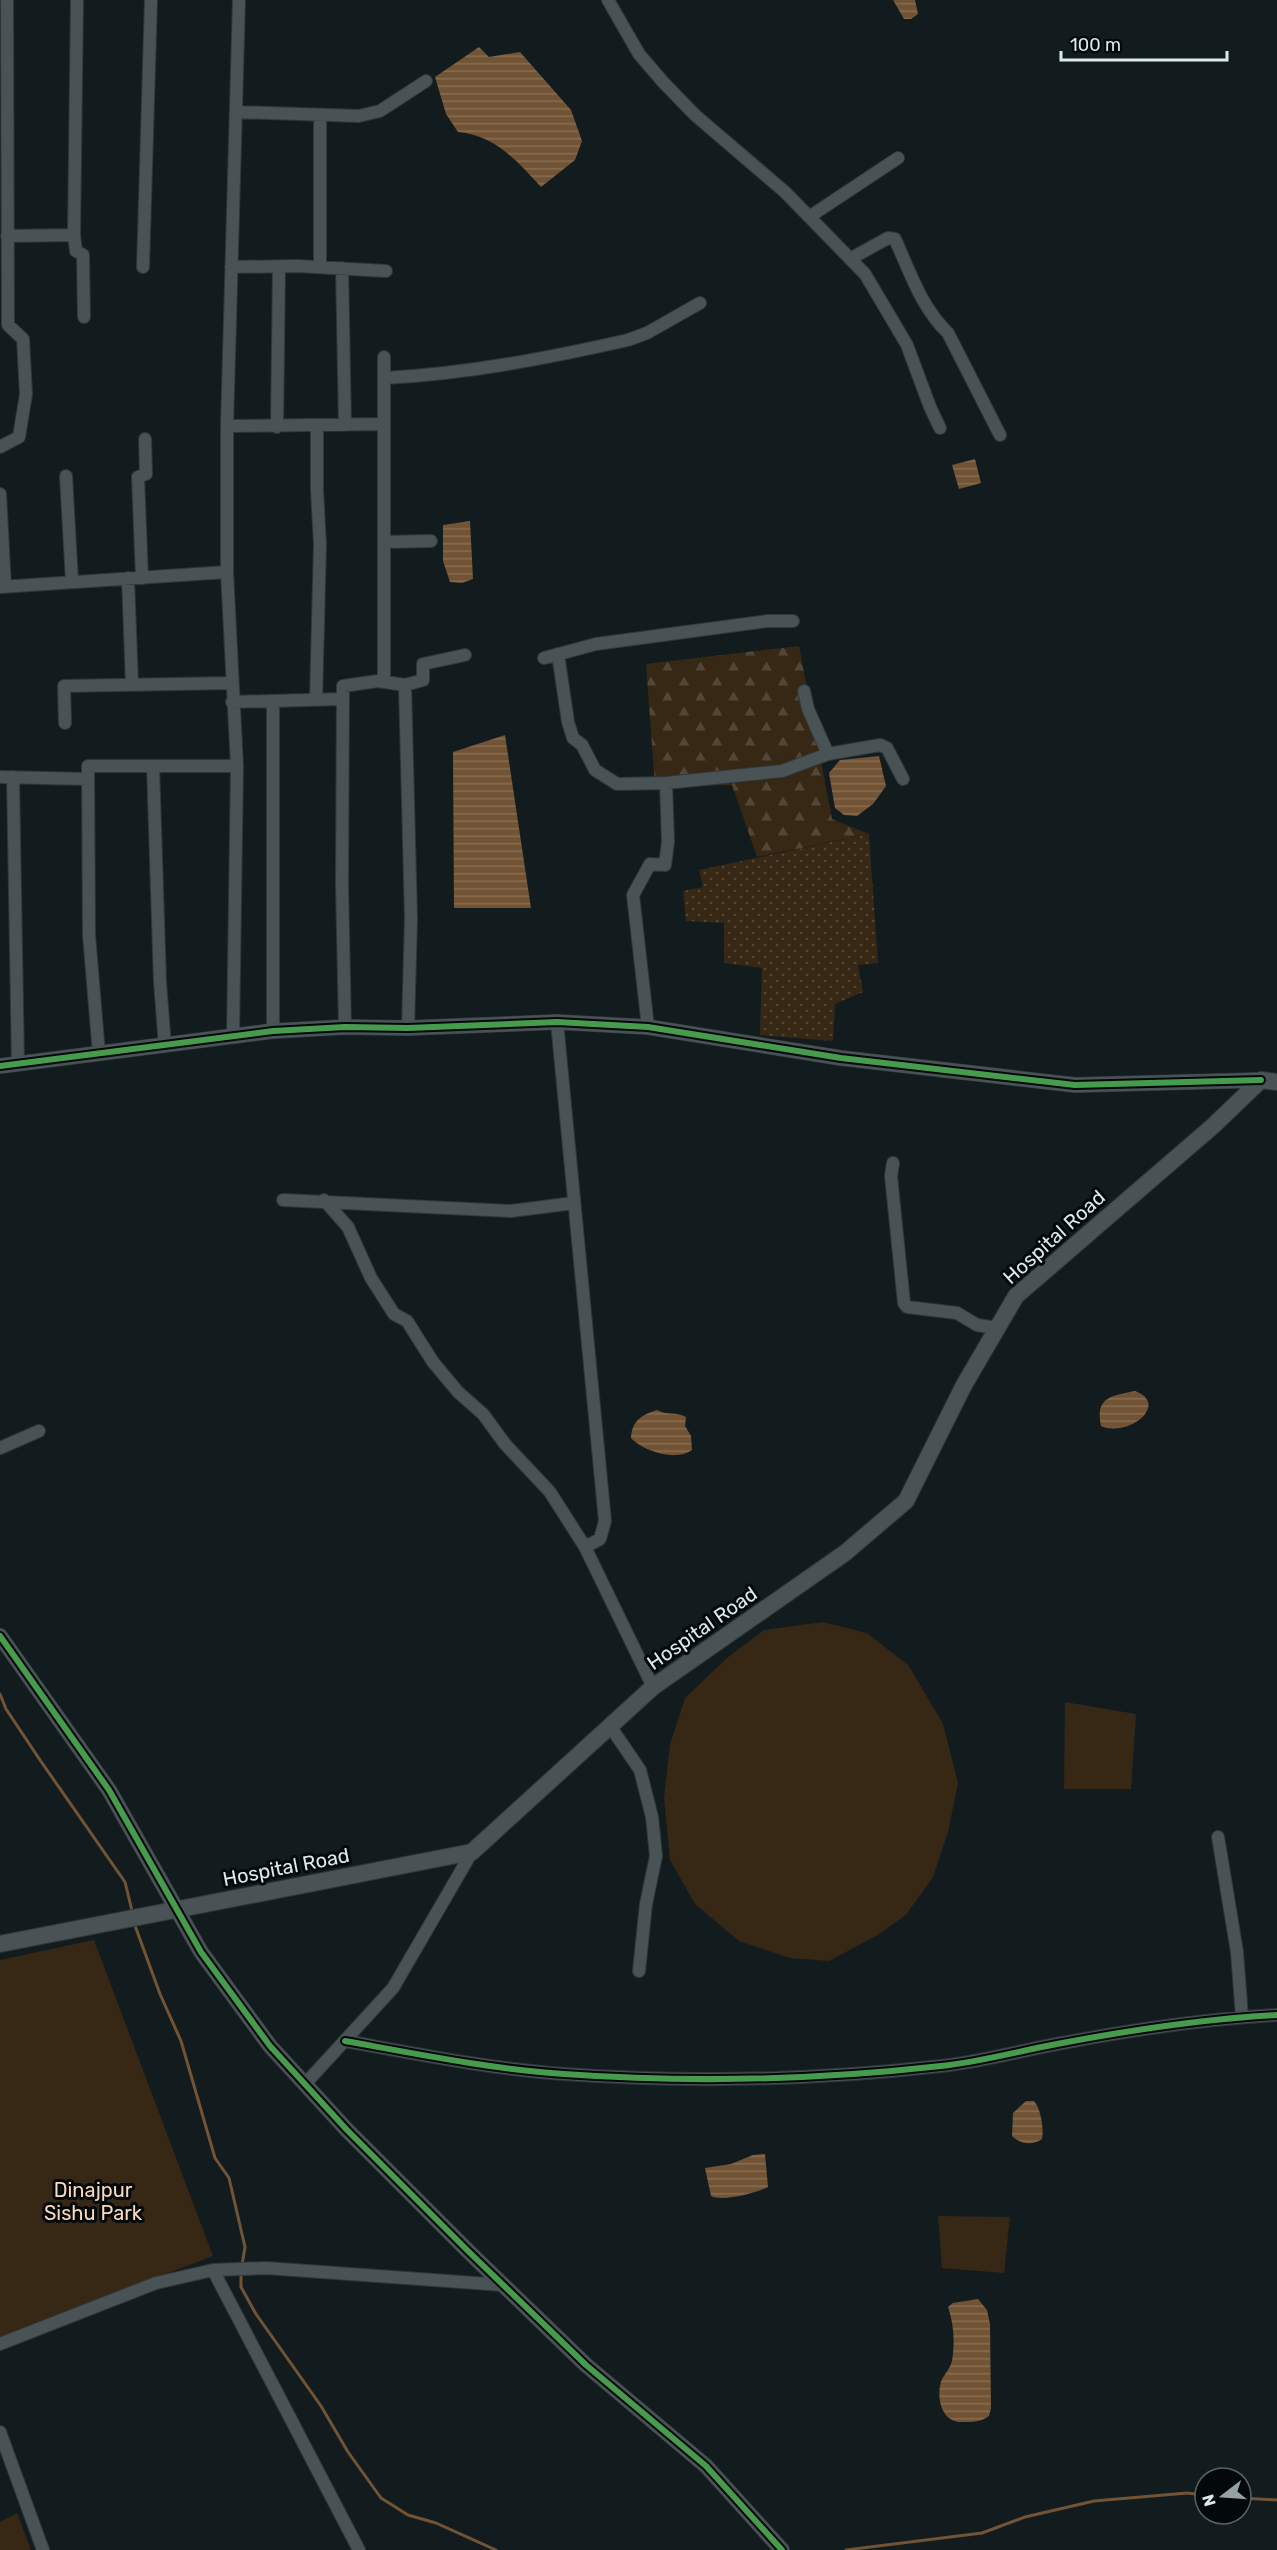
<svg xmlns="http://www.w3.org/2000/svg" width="1277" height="2550" font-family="Rubik,sans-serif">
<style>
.grass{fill:url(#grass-dots)}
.forest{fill:url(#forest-firs)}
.park{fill:#372715}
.water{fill:url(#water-rules)}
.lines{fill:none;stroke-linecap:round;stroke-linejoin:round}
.stream{stroke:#725435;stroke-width:3}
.minor-casing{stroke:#31383a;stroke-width:14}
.tertiary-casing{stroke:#31383a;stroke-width:16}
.secondary-casing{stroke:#31383a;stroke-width:18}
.minor{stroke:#495255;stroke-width:12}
.tertiary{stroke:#495255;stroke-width:15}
.secondary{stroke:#495255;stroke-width:16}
.cycleway-casing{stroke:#03080a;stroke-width:10}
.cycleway{stroke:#469c4c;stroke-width:6}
.labels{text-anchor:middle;stroke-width:6;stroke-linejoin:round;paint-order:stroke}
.street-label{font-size:20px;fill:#dde9ec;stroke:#03080a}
.park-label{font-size:20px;fill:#fcdab9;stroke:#03080a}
</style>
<defs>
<pattern id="grass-dots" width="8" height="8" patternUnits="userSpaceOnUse" patternTransform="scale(1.5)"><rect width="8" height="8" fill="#372715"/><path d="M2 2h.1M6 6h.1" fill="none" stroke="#544637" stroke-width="1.8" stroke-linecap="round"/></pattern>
<pattern id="forest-firs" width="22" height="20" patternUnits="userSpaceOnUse" patternTransform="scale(1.5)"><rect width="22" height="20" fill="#372715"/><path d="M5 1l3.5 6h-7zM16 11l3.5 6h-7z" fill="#544637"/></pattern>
<pattern id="water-rules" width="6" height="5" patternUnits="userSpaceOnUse" patternTransform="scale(1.5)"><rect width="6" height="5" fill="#725435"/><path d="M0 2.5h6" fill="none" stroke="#866d52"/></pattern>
</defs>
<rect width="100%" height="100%" fill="#121c1f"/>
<path class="grass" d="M869,834L878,963L858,965L863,992L835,1004L833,1041L760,1035L762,968L724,963V923L686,921L683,891L703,887L699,870Z"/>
<path class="forest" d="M799,646L832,819L869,834L757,857L732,785L655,786L646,664Z"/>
<path class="park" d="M823,1622L867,1633L909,1666L943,1724L958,1783L948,1832L933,1877L906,1915L876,1936L829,1961L790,1958L739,1941L695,1904L670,1860L664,1798L670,1744L685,1698L727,1658L764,1630Z
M1065,1702L1136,1714L1131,1789H1064Z
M94,1940L213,2256L0,2337V1960Z
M938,2216L1010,2217L1004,2273L942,2268Z
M17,2513L31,2550H0V2522Z"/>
<path class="water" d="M893,0H915L918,14L911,19H904Z
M479,47L489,57L520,52L571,110L582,141L575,160L541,187C517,161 495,135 458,132L446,114L435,77Z
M975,459L981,483L959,489L952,465Z
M470,521L473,579L462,583L450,582L443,561V525Z
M505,735L531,908H454L453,752Z
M879,756L886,786L873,804L857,816L844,815L835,808L829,773L840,760Z
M1135,1391C1170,1404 1129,1438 1101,1426C1095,1397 1111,1396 1135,1391Z
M657,1410C667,1416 675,1411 686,1417L685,1426L691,1436L692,1450C676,1462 643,1451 631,1438C632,1421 641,1415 657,1410Z
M1026,2101H1034C1041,2109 1044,2129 1042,2139C1032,2146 1020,2144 1012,2136L1013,2113Z
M765,2154L768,2187C756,2193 723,2202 711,2196L705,2168L731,2164L753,2155Z
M978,2299L987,2310L990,2324L991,2408L989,2416C981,2422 973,2422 963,2422C944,2423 937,2403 940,2386C941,2377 950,2370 952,2361C955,2342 954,2325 948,2307L953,2303Z"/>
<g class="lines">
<path class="stream" d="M0,1694L6,1709L40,1760L125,1882L132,1911
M134,1923L160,1994L181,2041L215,2158L229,2178L245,2247L242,2265
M241,2272V2287L256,2314L321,2406L348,2452L381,2498L408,2515L436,2523L496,2550
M1241,2498L1277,2500
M846,2550L982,2533L1025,2517L1094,2501L1187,2493L1205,2495"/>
<defs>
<path id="minor" d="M77,0L74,235L76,251L83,255L84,317
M608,0L639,54L663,82L695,115L785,192L865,274L907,345L930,407L940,428
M236,112L359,116L380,111L426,81
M809,217L898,158
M7,236L74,235
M850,259L888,238L895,239C910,272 921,307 948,333L1000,435
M143,267L151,0
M231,267L297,266L386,271
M320,267V115
M342,268L345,425
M384,357V681
M384,378C466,374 548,358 628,340L647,333L700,303
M227,426L384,424
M277,427L279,267
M0,447L19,437L26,394L23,339L8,325L7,0
M66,476L72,582
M0,494L5,587
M385,542L431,541
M227,572V426L239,0
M128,578L132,685
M142,578L138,477L146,474L145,439
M0,587L227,572L237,766L233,1036
M558,654L568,722L573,738L582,745L595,770L617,784L666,783L782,771L828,754L880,745L887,748L903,779
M544,658L596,644L768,621H793
M405,685L411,918L408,1028
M804,691L808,709L828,754
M316,700L320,544L317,490V427
M273,701V1031
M232,702L341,699
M65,723L64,686L231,683
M153,766L160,982L165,1046
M0,777L88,779
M13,777L18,1064
M557,1022L605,1521L600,1539L585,1547
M345,1027L342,884L343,686L378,681L405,685L423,680V664L465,655
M648,1027L633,895L650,864L665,865L668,842L666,783
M99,1054L89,935L88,766H237
M893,1163L891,1176L904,1303L907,1307L957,1313L977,1325L997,1328
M283,1200L511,1211L574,1203
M324,1200L348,1227L371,1278L394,1314L407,1321L433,1362L458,1392L483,1414L505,1444L550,1492L585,1547L653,1687
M0,1448L39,1431
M610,1726L640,1770L652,1817L656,1856L646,1904L639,1971
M1218,1837L1237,1952L1242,2017
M345,2041C417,2054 491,2069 564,2074C690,2083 816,2080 941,2066C980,2062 1019,2051 1057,2044C1130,2030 1204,2019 1277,2015
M305,2084L393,1988L472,1852
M213,2270L359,2550
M0,2344L156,2283L213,2270L266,2268L503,2285
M0,2432L43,2550"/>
<path id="tertiary" d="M0,1066L273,1031L345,1027L408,1028L557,1022L648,1027L841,1058L1075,1085L1261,1080
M0,1636L109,1790L201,1952L270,2046L347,2130L468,2251L586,2365L706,2466L782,2550"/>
<path id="secondary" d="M0,1944L472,1852L653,1687L845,1553L906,1501L964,1385L1016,1296L1213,1126L1261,1080L1277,1082"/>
</defs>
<use href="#minor" class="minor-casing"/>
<use href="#tertiary" class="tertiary-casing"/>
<use href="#secondary" class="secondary-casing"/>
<use href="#minor" class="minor"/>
<use href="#tertiary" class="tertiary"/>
<use href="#secondary" class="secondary"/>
<defs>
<path id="cycleway" d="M0,1066L273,1031L345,1027L408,1028L557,1022L648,1027L841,1058L1075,1085L1261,1080
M0,1636L109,1790L201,1952L270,2046L347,2130L468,2251L586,2365L706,2466L782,2550
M345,2041C417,2054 491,2069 564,2074C690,2083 816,2080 941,2066C980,2062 1019,2051 1057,2044C1130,2030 1204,2019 1277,2015"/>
</defs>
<use href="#cycleway" class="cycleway-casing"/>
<use href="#cycleway" class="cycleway"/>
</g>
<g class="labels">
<g class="street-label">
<text transform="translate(1054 1237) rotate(-42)" y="7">Hospital Road</text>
<text transform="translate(702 1628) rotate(-35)" y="7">Hospital Road</text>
<text transform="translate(286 1867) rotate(-11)" y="7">Hospital Road</text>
</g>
<g class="park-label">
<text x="93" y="2197">Dinajpur<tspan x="93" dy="23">Sishu Park</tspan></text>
</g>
</g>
<g transform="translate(1223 2496) rotate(253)"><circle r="28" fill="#03080a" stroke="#5a6264" stroke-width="1.5"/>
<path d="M0-4.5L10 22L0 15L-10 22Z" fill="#96a1a4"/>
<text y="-9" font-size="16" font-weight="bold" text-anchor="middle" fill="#dde9ec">N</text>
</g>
<path d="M1061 51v9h166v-9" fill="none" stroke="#dde9ec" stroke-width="3"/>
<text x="1070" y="51" font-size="18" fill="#dde9ec" stroke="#03080a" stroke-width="4.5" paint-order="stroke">100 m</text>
</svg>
